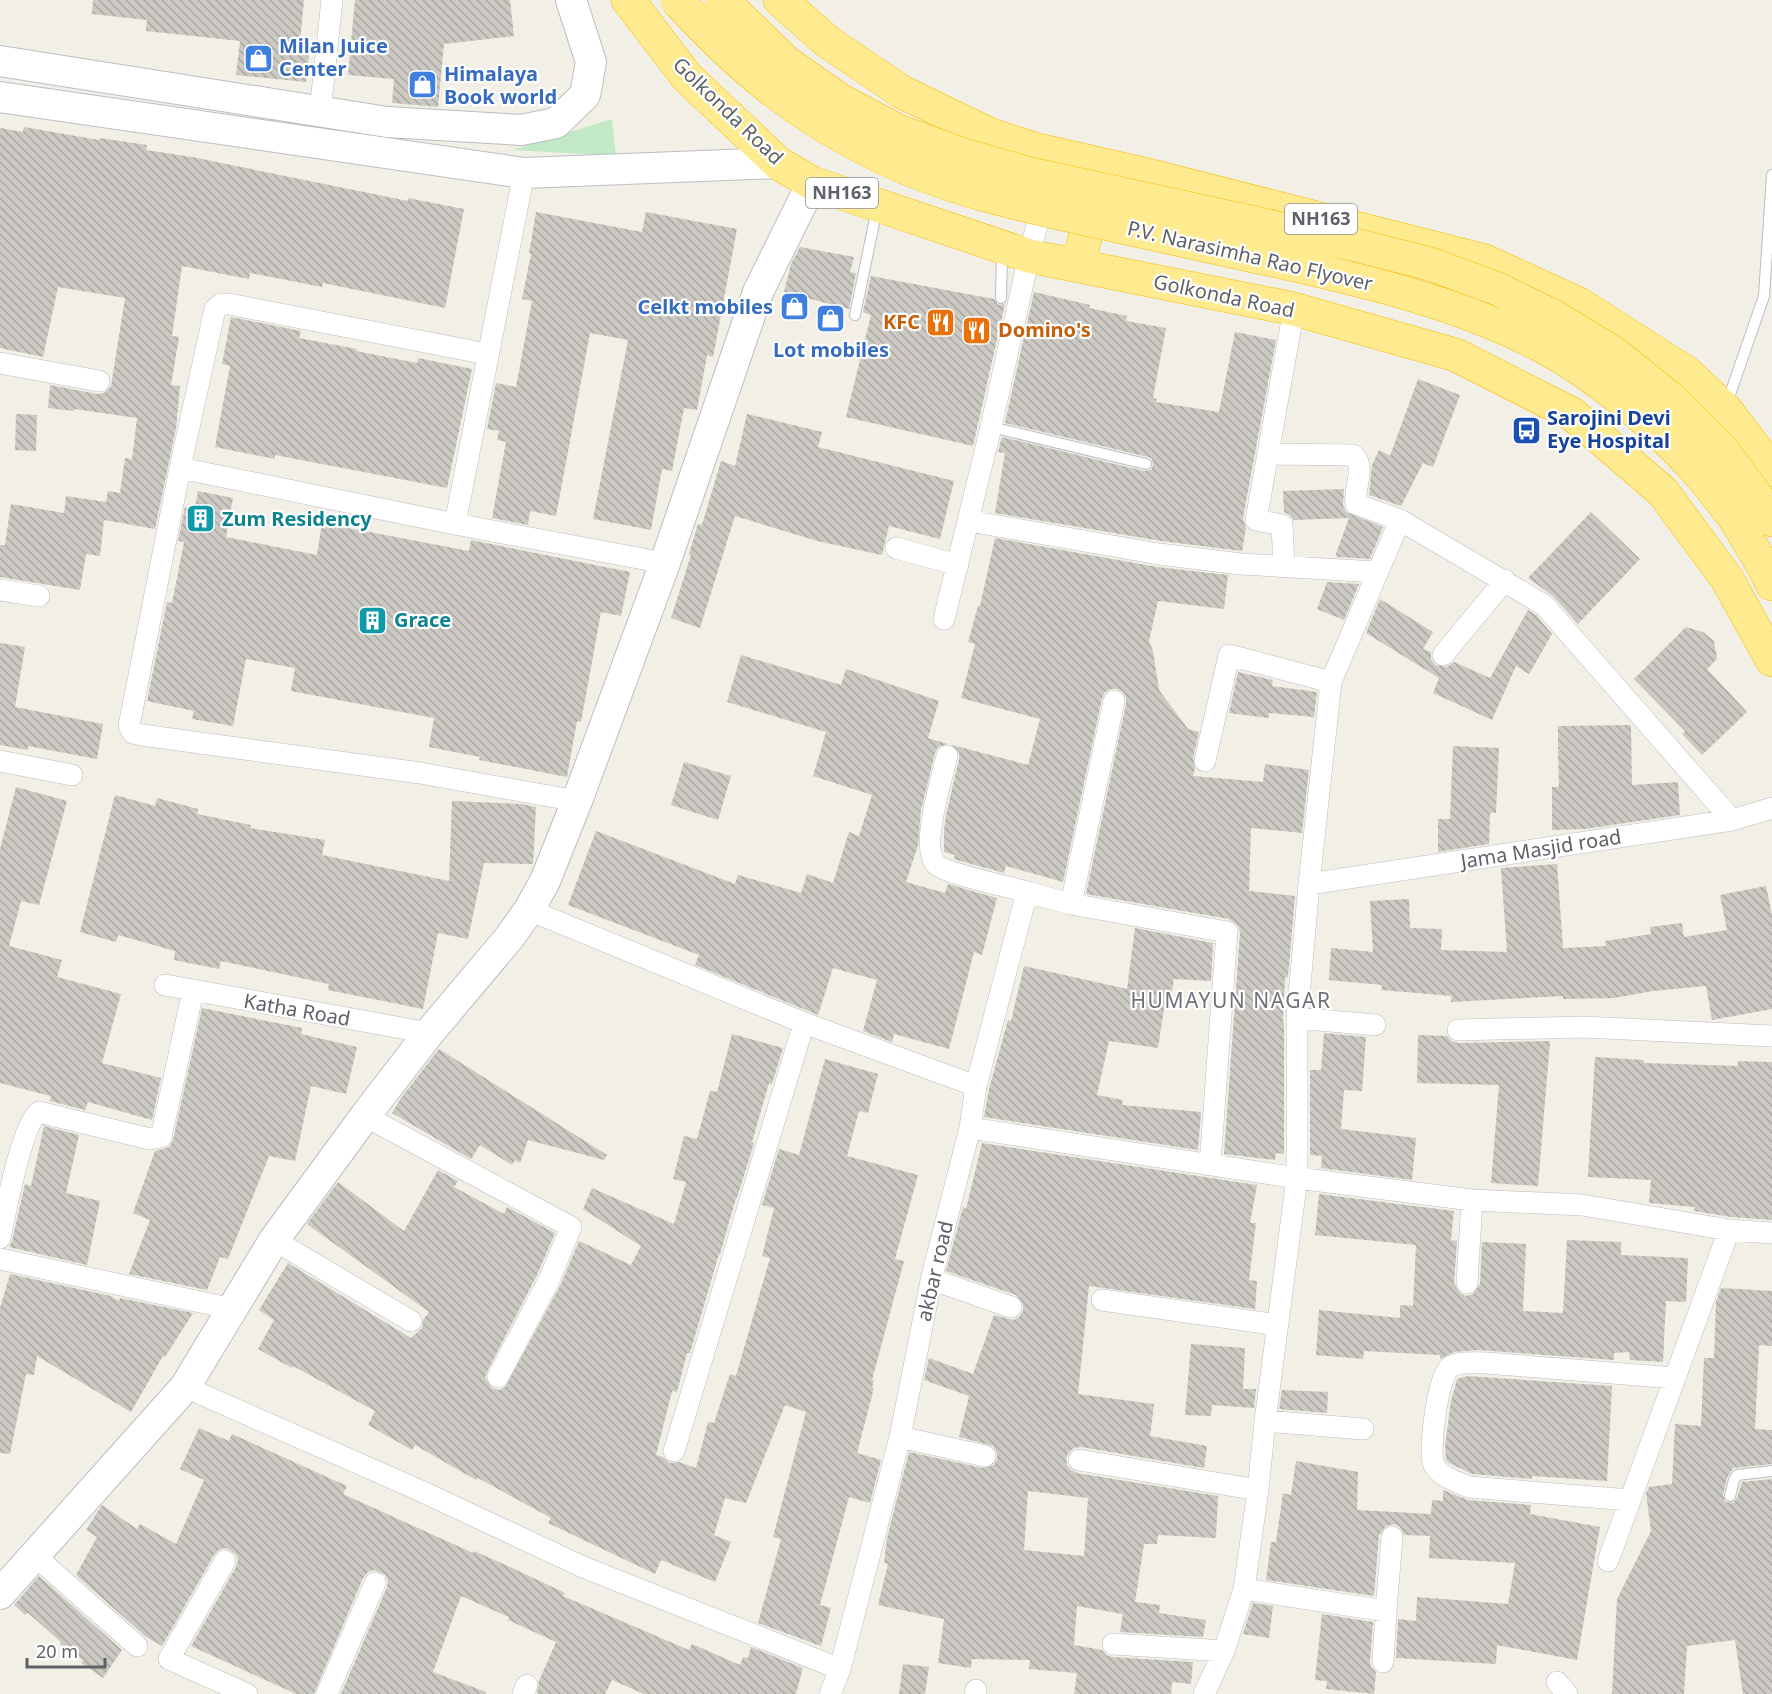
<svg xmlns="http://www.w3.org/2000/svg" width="1772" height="1694" font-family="'Noto Sans',sans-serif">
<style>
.green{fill:#c2e9c5}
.building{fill:url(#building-back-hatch);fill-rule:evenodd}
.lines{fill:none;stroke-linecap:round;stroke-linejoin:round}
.lane-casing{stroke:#bbbdc2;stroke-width:12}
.street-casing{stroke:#bbbdc2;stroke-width:22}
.secondary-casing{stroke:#bbbec4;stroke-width:32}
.highway-casing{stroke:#f7bc00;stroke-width:34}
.lane{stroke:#fff;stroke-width:10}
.street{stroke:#fff;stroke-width:21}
.secondary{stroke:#fff;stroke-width:30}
.highway{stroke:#ffeb8f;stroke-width:33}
.highway-bridge-casing{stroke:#f7bc00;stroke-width:34;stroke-linecap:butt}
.highway-bridge{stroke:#ffeb8f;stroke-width:33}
.labels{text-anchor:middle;stroke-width:4.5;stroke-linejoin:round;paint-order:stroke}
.shield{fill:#fff;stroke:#8e9095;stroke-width:1.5}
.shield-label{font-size:18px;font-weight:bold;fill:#5e6167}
.shop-label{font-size:20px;font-weight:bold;fill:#366cbe;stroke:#fff;text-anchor:start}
.street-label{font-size:20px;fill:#5e6167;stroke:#fff}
.food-label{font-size:20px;font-weight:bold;fill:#c56008;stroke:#fff;text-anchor:end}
.transit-label{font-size:20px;font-weight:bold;fill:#164399;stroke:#fff;text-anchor:start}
.culture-label{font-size:20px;font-weight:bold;fill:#0d838f;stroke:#fff;text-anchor:start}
.neighbourhood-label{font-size:21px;letter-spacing:1.5px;fill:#6e7379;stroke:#fff}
</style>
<defs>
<pattern id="building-back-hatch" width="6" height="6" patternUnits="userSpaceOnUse" patternTransform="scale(1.5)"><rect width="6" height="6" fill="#ccc9c3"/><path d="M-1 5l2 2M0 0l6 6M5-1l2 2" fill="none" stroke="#a9a7a2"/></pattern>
</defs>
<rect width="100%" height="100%" fill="#f1efe6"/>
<path class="green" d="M612,119L616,156L512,150Z"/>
<path class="building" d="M93,0H304L299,52L309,53L306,82L236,75L240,41L146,31L147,20L92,14Z
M355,0H510L514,36L444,44L438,107L392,103L394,79L348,75Z
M24,127L99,140L100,138L147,145L146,150L192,157L408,201V198L464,209L445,308L323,283L322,287L250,273L249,279L182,266L172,336L179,337L171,385L180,386L176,428L155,529L104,520L100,556L86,554L80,590L0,577V545H5L11,504L64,513L66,496L106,502L104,515L108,491L120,493L125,458L132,459L137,418L74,409V411L48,408L50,385L97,394L104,393L111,386L125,298L58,287L43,357L0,348V128L23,132Z
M536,212L642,232L646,212L737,229L713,357L707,355L697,410L684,408L672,471L662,469L651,530L593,519L628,340L590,333L556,516L530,511L528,525L492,518L506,442L497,440L499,431L487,429L496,383L516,387L532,301L522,299L531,254L529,253Z
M800,247L854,257L850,272L856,273L849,309L784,292L791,264Z
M871,276L994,299L998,305L1005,304L973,446L846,417L871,315L863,312Z
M1034,292L1090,305L1089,308L1127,316L1126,321L1166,328L1153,398L1157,399L1156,402L1219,412L1235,332L1276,340L1243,518L1246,528L1242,551L1161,541L995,513L1005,453L998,452L1002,437L1144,471L1151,470L1153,465L1152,459L1148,457L1005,423Z
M231,317L301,331L299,338L357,349L356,351L417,363L418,358L472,369L447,488L275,455V459L215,447L230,366L222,364Z
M1418,379L1460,395L1433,467L1423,463L1401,506L1369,495L1372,465L1379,450L1390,456Z
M16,414L37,415L36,451L15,450Z
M747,414L822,432L818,447L954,481L940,539L889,526L882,555L817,541L735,516L700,628L671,618L691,555L689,554L698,524L702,525L721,461L735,466Z
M1344,489L1343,505L1346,512L1383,527L1370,559L1337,557L1336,554L1349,518L1294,520L1290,515L1284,512L1283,491Z
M198,491L233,498L226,537L317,555L322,523L469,551L471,540L630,572L621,616L601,612L581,722L577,721L567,777L479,760L480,757L429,747L434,718L291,691L295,668L246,659L233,726L192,719L194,711L147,701L167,602L172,603L184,542L178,541L185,507L195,508Z
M1591,512L1640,559L1578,624L1553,596L1528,578Z
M995,538L1157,567L1228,575L1224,609L1158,601L1149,641L1153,651L1159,690L1188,729L1199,732L1193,758L1195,768L1193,776L1263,782L1265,764L1309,770L1302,833L1251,828L1249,891L1295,896L1288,977H1285L1283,1023H1284V1154L1276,1153L1275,1160L1224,1154L1240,933L1238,926L1229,919L1086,894L1126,704V698L1123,692L1117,689H1111L1105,692L1102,698L1063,882L1006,866L1004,873L997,871L957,860L954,859L955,855L944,852V831L946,815L959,759V752L952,745L1028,765L1040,719L961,698L975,644L968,642L978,606H980Z
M1327,582L1359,584L1344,620L1317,609Z
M1380,599L1433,632L1423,649L1431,652V659L1435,665L1447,667L1454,662L1490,678L1528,610L1536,615L1552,634L1529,674L1516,666L1492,720L1433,693L1439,678L1366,633Z
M1686,627L1703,632L1714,641L1717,659L1707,669L1747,712L1702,755L1682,734L1685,731L1634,679Z
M0,643L25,647L15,707L103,724L97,759L28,746V750L0,745Z
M741,655L841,685L846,669L939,701L928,738L948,744L938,747L935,753L921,810L918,845L906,882L945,893L948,884L997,898L982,955L974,952L949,1049L894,1034L892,1042L863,1031L877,980L833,968L818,1015L695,965L699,955L568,905L596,831L735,884L738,875L801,893L807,874L833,883L849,832L859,836L872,795L813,776L826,732L727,702Z
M1238,672L1273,680L1272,686L1317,692L1314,717L1269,713V718L1229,713Z
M1631,725L1632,785L1678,782L1680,815L1585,829L1552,830V787H1559L1558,750L1562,751L1558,749V726Z
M1453,746L1499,748L1496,813H1490L1489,844L1438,852V819H1450Z
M684,762L731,776L718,820L671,805Z
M16,787L67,801L39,905L21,901L9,946L62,960L57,977L121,994L102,1063L161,1078L152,1120L88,1102L85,1110L50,1101L51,1096L0,1083V849Z
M115,795L155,806L157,798L198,809L197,814L251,825L250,828L325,840L322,855L449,881L452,801L522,804L536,807L533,864L484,863L468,939L438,933L423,1009L328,990L329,984L221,961L219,969L174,960L175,951L118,935L116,942L80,932Z
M1557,864L1563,948L1606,946L1605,941L1651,934L1650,927L1682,923L1684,937L1727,930L1720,895L1766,886L1772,915V1009L1712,1020L1706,986L1653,991L1614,998L1563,999V996L1451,1002L1452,996L1381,990L1382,985L1329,980L1331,948L1373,952L1370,901L1409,899L1410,928L1442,929L1441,950L1507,952L1501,868Z
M1135,928L1213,943L1211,981L1174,979L1169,1009H1164L1158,1048L1109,1041L1097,1095L1123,1100L1122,1105L1201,1112L1198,1150L984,1117L989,1089L1008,1020L1011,1021L1024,966L1127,989Z
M202,1008L302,1028L301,1034L357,1047L346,1094L311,1086L295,1161L269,1156L228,1259L220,1257L207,1290L129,1274L150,1220L133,1213L155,1151L169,1147L173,1140Z
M1324,1033L1366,1037L1362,1091L1344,1090L1341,1129L1416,1138L1412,1180L1321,1168L1322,1156L1310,1155V1070H1321Z
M732,1034L783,1048L772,1084L769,1083L752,1142L754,1143L737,1198H736L720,1254H719L690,1353H687L677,1392L672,1391L656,1455L663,1457L670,1463L679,1462L696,1468L708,1422L714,1423L730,1374L736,1376L770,1258L762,1256L774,1208L762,1205L779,1149L799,1155L825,1059L878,1074L868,1113L859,1111L847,1156L918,1175L895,1259L904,1261L872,1380H874L872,1388H874L857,1453L881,1460L870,1503L849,1497L820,1605L831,1608L821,1646L758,1623L781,1539L773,1537L806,1412L785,1405L746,1503L725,1498L714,1535L731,1542L715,1582L661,1560L655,1574L548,1523L551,1518L478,1478L476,1480L415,1445L412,1450L368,1425L375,1411L293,1366L292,1368L258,1349L274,1320L259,1310L288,1263L411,1338L422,1328L423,1320L429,1312L307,1224L338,1182L404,1231L438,1170L458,1181L454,1187L504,1214L507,1207L555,1233L538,1273L487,1372L485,1378L492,1388L499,1390L505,1387L561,1284L579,1241L631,1265L641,1246L583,1209L592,1188L674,1224L686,1182L673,1179L684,1136L697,1139L710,1091L717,1092Z
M1418,1035L1447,1036L1451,1041L1458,1043L1550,1041L1538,1186L1491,1183L1499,1085L1417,1083Z
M439,1049L607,1155L604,1160L528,1140L520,1163L515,1160L512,1165L480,1145L471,1159L392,1113L401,1098Z
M1595,1057L1644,1060V1063L1738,1066V1061L1772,1062V1220L1731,1217L1694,1211L1695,1207L1649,1203L1651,1180L1588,1177Z
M44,1126L79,1135L66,1193L100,1201L87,1265L9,1247L12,1241L25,1184L31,1186Z
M982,1143L1257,1185L1250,1223H1256L1249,1280L1257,1281L1255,1309L1089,1286L1078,1394L1154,1404L1150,1436L1207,1446L1204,1468L1081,1447L1074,1448L1069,1452L1066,1458L1067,1465L1071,1470L1077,1473L1218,1496L1216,1538L1158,1535L1157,1544H1144L1135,1602L1160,1605L1159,1613L1206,1620L1203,1637L1120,1632L1123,1614L1077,1606L1074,1645L1102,1650L1106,1655L1112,1657L1193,1662L1191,1684L1172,1682L1171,1694H1074L1077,1673L1029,1669L1030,1660L972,1659L971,1668L938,1663L944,1619L878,1605L888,1564L884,1563L887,1538L909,1452L983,1468L994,1465L997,1459V1453L993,1446L959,1437L969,1396L924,1380L929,1358L973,1374L994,1315L1013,1320L1019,1317L1023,1311V1304L1016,1295L946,1271L963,1207L966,1209ZM1028,1491L1088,1498L1084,1556L1024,1550Z
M1319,1194L1454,1211L1451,1240L1457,1241L1454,1283L1460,1293L1466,1296L1473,1294L1480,1284L1482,1242L1526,1244L1523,1311L1563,1313L1567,1240L1621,1242V1255L1688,1258L1686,1302L1666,1301L1663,1362L1630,1360L1629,1352L1614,1353V1360L1478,1350L1454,1352L1440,1359V1355L1364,1351L1363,1359L1316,1355L1319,1310L1400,1318V1305L1413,1306L1416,1245L1315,1235Z
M10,1274L111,1296L119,1301L120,1298L193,1313L165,1357L163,1356L131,1412L37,1356L34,1375L26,1374L10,1454L0,1453V1308Z
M1721,1288L1772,1291V1346L1759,1345L1755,1429L1772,1430V1464L1733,1468L1727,1478L1723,1495L1725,1502L1733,1503L1737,1498L1742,1482L1772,1479V1694H1743L1735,1640L1687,1646L1684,1694H1612L1617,1599L1651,1531L1646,1493L1649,1487L1672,1484L1675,1424L1701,1426L1704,1358H1714L1716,1302Z
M1191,1344L1245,1348L1243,1389H1256L1254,1408L1212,1405L1211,1416L1185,1415Z
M1468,1376L1612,1386L1607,1481L1532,1476V1479L1472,1474L1449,1463L1446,1460L1445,1446L1451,1401L1457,1379Z
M1282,1390L1328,1392L1327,1413L1279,1409Z
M199,1428L229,1441L232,1434L347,1486L343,1494L473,1553L474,1551L508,1566L565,1593L563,1596L689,1650L692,1644L740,1665L743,1657L748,1658L751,1647L803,1668L796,1694H644L612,1680L605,1694H537L539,1681L556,1642L508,1620L509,1617L461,1596L433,1672L486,1692V1694H341L387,1587L388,1581L385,1575L374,1570L368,1572L363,1578L314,1694H296L191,1646L236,1567L238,1560L236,1554L226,1548L219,1550L214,1555L162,1646L146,1637L76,1575L97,1537L86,1530L102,1505L137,1529L140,1524L176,1544L204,1480L180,1469Z
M1296,1461L1358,1472L1357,1510L1431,1514L1432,1500L1443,1501V1490L1468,1500L1531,1505L1530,1514L1600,1527L1577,1660L1497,1645L1496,1664L1396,1658L1398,1619L1416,1621L1417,1597L1508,1604L1515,1563L1429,1558L1430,1536L1404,1535L1400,1527L1394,1524L1386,1526L1379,1535L1374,1596L1266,1580L1271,1542H1276L1283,1493L1291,1495Z
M39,1576L122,1650L103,1678L81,1663L83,1660L60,1644L61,1642L28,1613L25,1615L14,1605Z
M1253,1603L1273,1606L1269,1638L1243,1634Z
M1322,1614L1373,1622L1370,1661L1371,1667L1376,1672L1374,1694L1326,1689L1327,1681L1315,1680Z
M903,1664L929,1667L925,1694H899Z"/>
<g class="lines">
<defs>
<path id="lane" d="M1001,298L1002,250
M855,315L877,209
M1727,403L1764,296L1772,175
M991,427L1146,464
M1730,1496L1734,1480L1737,1475L1772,1471"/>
<path id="street" d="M320,112L332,0
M487,354L229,304H221L215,309L180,468L129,726L133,733L142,735L420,773L577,801
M0,363L99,381
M1268,454L1353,455C1367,467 1353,489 1356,504L1400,520L1544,605L1732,820
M180,468L455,524L665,563
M969,521L1159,554L1241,564L1377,572
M455,524L524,173
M896,548L958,565
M1284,566L1282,525L1256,520L1294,309
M0,590L39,596
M944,619L991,427L1029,256L1044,198
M1443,655L1505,580
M947,756C942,777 919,850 937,865C947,874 1010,887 1027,892
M0,761L72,775
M1205,761L1229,655L1331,682
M1309,884L1732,820L1772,808
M1071,904L1114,701
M529,910L804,1023L976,1086
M165,985L429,1033
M1297,1018L1375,1025
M1458,1030L1583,1027L1772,1036
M365,1116L571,1227L550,1278L498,1377
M970,1128L1297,1178L1472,1200L1582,1205L1729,1230L1772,1233
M0,1238C5,1215 22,1123 39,1112L150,1139L161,1137L193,991
M274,1240L411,1321
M0,1259L233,1309
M931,1279L1011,1307
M1467,1283L1472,1200
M1102,1300L1278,1325
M185,1387L421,1491L583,1567L840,1669
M1265,1421L1363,1429
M900,1437L985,1456
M674,1451L804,1023
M1079,1460L1258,1490
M1630,1500L1469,1487C1457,1482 1441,1477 1434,1465C1428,1453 1438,1374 1450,1367C1459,1361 1476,1363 1487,1363L1675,1378
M34,1555L137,1646
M225,1561L169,1659L247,1694
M1608,1561L1729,1230
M1244,1589L1386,1611L1383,1662
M1386,1611L1392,1537
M1113,1644L1224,1651
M1557,1682L1567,1694
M327,1694L375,1583
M523,1694L527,1685
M830,1694L840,1669L900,1437L932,1276L970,1128L976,1086L1027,892L1071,904L1227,932L1210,1165
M975,1694L976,1690
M1204,1694L1224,1651L1244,1589L1258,1490L1265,1421L1297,1178V1018L1309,884L1331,682L1400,520"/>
<path id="secondary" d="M0,61L387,122L521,130L556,123L585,95L591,62L571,0
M0,97L524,173L778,163
M0,1594L185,1387L274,1240L365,1116L429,1033L509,938L529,910L545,881L577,801L665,563L758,292L812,183"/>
<path id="highway" d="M628,0L687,77L778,163L812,183L1029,256L1294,309L1456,355L1572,414L1663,492L1727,579L1772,660
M780,0L828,42L902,92L991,135L1034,149L1144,174L1485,261L1579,304L1687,373L1725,409L1772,470
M1078,265L1097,192
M1759,500L1772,520
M1734,517L1764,567L1772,584"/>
</defs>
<use href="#lane" class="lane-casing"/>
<use href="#street" class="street-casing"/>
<use href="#secondary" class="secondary-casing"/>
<use href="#highway" class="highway-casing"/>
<use href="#lane" class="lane"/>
<use href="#street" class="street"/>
<use href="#secondary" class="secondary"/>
<use href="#highway" class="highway"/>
<defs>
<path id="highway-bridge" d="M677,0C739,68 798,117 882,157C946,188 1016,204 1085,219C1150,233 1215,248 1281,262C1370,282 1458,303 1540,345C1594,373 1655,424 1696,470C1709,484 1721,501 1734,517
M722,0L787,63L840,100L898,131L961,154L1027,173L1360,246L1430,264L1498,289L1555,317L1614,353L1670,398L1723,451L1759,500"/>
</defs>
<use href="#highway-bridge" class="highway-bridge-casing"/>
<use href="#highway-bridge" class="highway-bridge"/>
</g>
<defs>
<symbol id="shop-square" viewBox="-11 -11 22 22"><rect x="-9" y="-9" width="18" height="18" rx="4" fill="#3f7fe0" stroke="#fff"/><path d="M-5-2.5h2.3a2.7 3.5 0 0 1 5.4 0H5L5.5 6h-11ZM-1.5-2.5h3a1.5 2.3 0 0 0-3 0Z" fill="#fff"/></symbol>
<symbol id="restaurant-square" viewBox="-11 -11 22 22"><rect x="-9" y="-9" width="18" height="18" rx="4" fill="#e8710a" stroke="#fff"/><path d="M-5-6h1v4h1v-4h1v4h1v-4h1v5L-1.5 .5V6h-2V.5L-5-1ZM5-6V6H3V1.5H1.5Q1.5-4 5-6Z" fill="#fff"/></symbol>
<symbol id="bus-square" viewBox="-11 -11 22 22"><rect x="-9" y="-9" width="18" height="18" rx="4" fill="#1a4fb4" stroke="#fff"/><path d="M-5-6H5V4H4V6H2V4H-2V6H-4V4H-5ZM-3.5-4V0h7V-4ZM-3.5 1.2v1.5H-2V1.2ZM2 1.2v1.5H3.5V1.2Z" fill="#fff"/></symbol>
<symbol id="building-square" viewBox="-11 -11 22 22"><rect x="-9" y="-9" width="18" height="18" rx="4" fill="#0f9aa8" stroke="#fff"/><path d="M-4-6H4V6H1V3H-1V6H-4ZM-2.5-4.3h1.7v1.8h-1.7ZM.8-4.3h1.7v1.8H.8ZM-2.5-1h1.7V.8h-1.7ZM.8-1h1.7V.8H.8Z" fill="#fff"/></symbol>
</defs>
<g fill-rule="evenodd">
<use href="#shop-square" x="242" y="42" width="33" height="33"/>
<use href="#shop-square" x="406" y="68" width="33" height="33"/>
<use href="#shop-square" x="778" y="290" width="33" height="33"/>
<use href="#shop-square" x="814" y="302" width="33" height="33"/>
<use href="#restaurant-square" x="924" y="306" width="33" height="33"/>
<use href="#restaurant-square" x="960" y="314" width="33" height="33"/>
<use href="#bus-square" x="1510" y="414" width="33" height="33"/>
<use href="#building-square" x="184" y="502" width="33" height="33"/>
<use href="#building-square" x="356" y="604" width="33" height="33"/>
</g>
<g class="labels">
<g class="shield">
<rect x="806" y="178" width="72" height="30" rx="4.5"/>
<rect x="1285" y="204" width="72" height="30" rx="4.5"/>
</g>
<g class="shield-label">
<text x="842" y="199">NH163</text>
<text x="1321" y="225">NH163</text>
</g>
<g class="shop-label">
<text x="279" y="53">Milan Juice<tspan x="279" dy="23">Center</tspan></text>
<text x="444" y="81">Himalaya<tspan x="444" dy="23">Book world</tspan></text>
<text x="773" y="314" text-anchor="end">Celkt mobiles</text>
<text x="831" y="357" text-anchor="middle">Lot mobiles</text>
</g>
<g class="street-label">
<text transform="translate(728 111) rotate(44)" y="7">Golkonda Road</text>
<text transform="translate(1250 256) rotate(13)" y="7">P.V. Narasimha Rao Flyover</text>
<text transform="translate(1224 296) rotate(12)" y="7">Golkonda Road</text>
<text transform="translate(1541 849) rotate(-9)" y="7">Jama Masjid road</text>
<text transform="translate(297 1010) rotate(10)" y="7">Katha Road</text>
<text transform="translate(935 1271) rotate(-77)" y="7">akbar road</text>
</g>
<g class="food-label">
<text x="920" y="329">KFC</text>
<text x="998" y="337" text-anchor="start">Domino's</text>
</g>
<g class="transit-label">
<text x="1547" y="425">Sarojini Devi<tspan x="1547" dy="23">Eye Hospital</tspan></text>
</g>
<g class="culture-label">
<text x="222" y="526">Zum Residency</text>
<text x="394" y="627">Grace</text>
</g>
<g class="neighbourhood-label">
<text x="1231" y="1008">HUMAYUN NAGAR</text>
</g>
</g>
<path d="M27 1658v9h78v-9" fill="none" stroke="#5e6167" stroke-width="3"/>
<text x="36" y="1658" font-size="18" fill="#5e6167" stroke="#ffffff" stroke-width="4.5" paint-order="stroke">20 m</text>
</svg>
